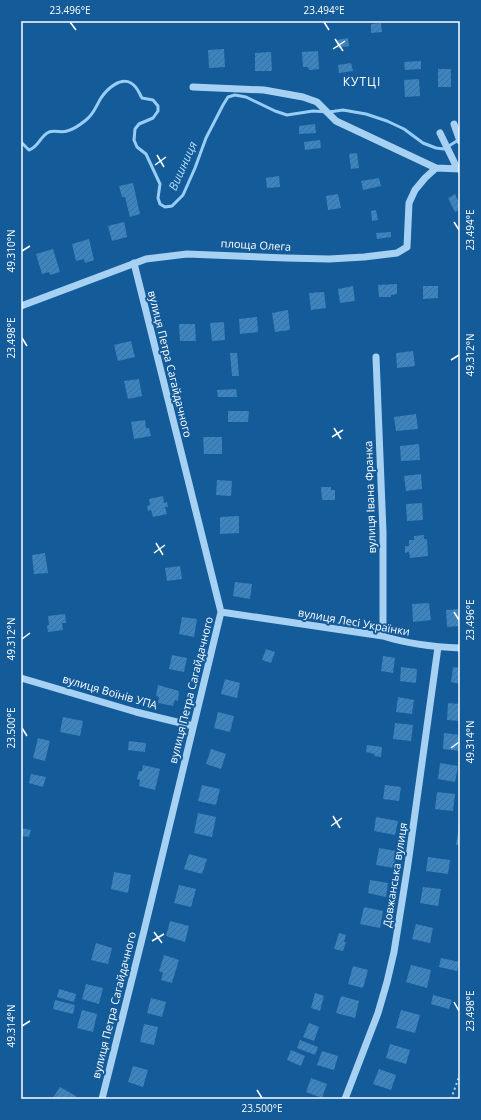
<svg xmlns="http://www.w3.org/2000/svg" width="481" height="1120" font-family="'Open Sans',sans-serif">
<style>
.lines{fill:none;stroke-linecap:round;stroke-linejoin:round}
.stream{stroke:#98cdf6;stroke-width:3}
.building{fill:url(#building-hatch)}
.path{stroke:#a6d1f3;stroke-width:2;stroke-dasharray:2 3;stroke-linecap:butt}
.minor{stroke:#a6d1f3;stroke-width:7}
.ticks{fill:none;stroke:#fff;stroke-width:1.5}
.labels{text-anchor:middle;stroke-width:4;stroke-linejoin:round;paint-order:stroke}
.street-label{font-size:11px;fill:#fff;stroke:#135b99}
.neighbourhood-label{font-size:12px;letter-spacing:1px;fill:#fff;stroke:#135b99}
.water-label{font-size:12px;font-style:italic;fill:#b3dafa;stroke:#135b99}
.neatline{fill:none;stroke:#fff;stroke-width:1.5}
.ticks-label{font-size:10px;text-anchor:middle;fill:#fff}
</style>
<defs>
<pattern id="building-hatch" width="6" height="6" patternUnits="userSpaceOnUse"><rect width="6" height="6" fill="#3c85c1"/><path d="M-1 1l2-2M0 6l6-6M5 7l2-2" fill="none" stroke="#426e92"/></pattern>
</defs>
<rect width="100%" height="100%" fill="#135b99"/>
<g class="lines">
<path class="stream" d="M21,142L29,150C39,147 40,136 49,132C55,130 62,133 67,131C73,130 81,124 86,120C94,114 96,106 101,98C107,89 120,77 131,83C137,86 139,93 142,98L153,100L158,106V111L153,118L139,124L135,129L134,140L137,147L146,154L160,184L158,198L160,204L165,207L172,206L183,195L195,168L206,138L223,105L228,97L235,95L246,97L275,111L287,115L313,111L329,112L343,110L366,114L387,121L404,129L423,143L436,148L444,149L460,139"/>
</g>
<path class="building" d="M381,23L382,32L371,33V24Z
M348,38L349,46L337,48V40Z
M224,49L225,67L209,68L208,50Z
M318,51L319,69L309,70L308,67H303L302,52Z
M271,52L272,71H255V53Z
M421,61V69L405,70L404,62Z
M351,63L353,71L339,73L338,65Z
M438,69H451V87H438Z
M419,79L420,96L405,97L404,80Z
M315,124L316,133L299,134V126Z
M320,140L321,148L305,150L304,142Z
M357,153L359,168L351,169L349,154Z
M279,176L280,187L267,188L266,178Z
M379,178L381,186L363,190L361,181Z
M133,183L140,214L130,217L125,197H122L119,186Z
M338,194L341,208L328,210L326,196Z
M455,194L460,205V209L455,212L448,198Z
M376,210L378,220L372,221L371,211Z
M124,222L127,237L112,241L108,226Z
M391,232V237L377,239L376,233Z
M89,239L94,260L85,263L84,259L76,261L72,244Z
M53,249L60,272L50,275L49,272L42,274L36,254Z
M397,284V294L391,295V297H379L378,285Z
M353,286L355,301L340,303L338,289Z
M423,286H438V298L423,299Z
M324,292L326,308L311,310L309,293Z
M288,310L290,330L275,332L272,313Z
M257,317L258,332L240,334L239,319Z
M224,322L225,340L212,341L210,323Z
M179,324H195L196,341H180Z
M131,341L135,357L118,361L114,345Z
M413,351L415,366L397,368L396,353Z
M230,353H237L239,376H232Z
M139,379L142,396L128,399L124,381Z
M236,389L237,397H218L217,390Z
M228,411H249L248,422H228Z
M416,414L418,429L396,431L394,417Z
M145,420L146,428H149L151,436L134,439L131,422Z
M203,437H222V454H204Z
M419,444L420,460L401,461L400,446Z
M421,474L422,489L406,491L404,476Z
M217,480L232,481L231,496L216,495Z
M321,487H331V490H335V500H322Z
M163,496L164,503L167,502L168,507H165L167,514L153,517L151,510L148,511L147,506L150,505L149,499Z
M422,503L423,520L407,521L406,504Z
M239,516V533L220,534V517Z
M424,535V539H427L428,556L410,558L409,552L405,553V546H409V540H414V536Z
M45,553L48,573L34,574L32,555Z
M180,566L182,579L167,581L165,568Z
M235,582L252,584L250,599L233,596Z
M429,603L431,620L413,622L412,604Z
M460,609V626L447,627L446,610Z
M65,614L66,623H62L63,630L48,632L47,626L49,625L48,616Z
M182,617L197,619L194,637L179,634Z
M266,649L275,652L271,663L262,660Z
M172,655L187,658L184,672L169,669Z
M383,656L395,658L393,673L381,671Z
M401,667L417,669L416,683L400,681Z
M453,667L460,668V684L451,682Z
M225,679L240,683L237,698L221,694Z
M158,685L179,691L178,701L175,700L173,706L158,703L159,697L156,696Z
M398,697L414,700L412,714L396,712Z
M448,703L460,704V721L447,720Z
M218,712L234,716L230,732L214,728Z
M63,717L83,721L80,736L60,732Z
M395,723L413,725L411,741L393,739Z
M444,733L460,735V751L443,749Z
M38,738L50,741L45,761L33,758Z
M129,741L146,743L145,752L128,750Z
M367,745L382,747L381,757L374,756L375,754L366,752Z
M211,749L226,754L221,769L206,764Z
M440,763L458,766L455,782L438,779Z
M143,765L160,769L155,790L139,786L140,780L137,779L139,771H142Z
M31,774L46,777L43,787L29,783Z
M202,785L220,789L216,805L198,801Z
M385,785L401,787L399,801L383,799Z
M437,792L455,794L453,811L435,809Z
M198,813L216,817L212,837L194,833Z
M376,817L398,821L395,835L374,831Z
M459,827L460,828V845H456Z
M21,828L31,830L29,837L21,836Z
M379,848L396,851L394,868L376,865Z
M189,854L207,859L202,874L184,869Z
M428,857L450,860L448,874L426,871Z
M114,872L131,875L128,893L111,889Z
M370,880L388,883L386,897L368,893Z
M179,885L196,889L191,907L174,903Z
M423,887L441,889L438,906L420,903Z
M364,907L383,911L380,928L360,924Z
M170,921L189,926L185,942L166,936Z
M416,924L433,928L430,943L412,939Z
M339,933L346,935L344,942H346L343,951L334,949Z
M96,943L112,948L108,964L91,960Z
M164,955L179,960L172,983L161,980L163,973L159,971Z
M441,958L459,962L457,971L439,967Z
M411,965L431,970L427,988L406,982Z
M353,966L368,970L363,988L348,984Z
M86,984L103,988L99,1004L82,999Z
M59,989L76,994L74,1002L57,997Z
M315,993L324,996L320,1011L311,1008Z
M433,995L452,1000L449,1009L431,1004Z
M341,996L359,1001L355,1018L336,1013Z
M151,998L166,1002L162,1017L147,1013Z
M55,1000L75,1005L73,1014L53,1009Z
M82,1010L97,1014L93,1032L77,1028Z
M401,1010L420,1015L415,1033L396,1028Z
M309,1023L319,1027L314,1041L303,1037Z
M144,1024L158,1027L154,1045L140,1042Z
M300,1040L318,1047L315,1055L297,1048Z
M390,1044L410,1050L406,1064L386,1058Z
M291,1050L305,1056L301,1066L287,1060Z
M322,1051L338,1056L334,1070L317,1065Z
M133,1066L148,1070L143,1087L128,1082Z
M379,1069L396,1075L391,1090L373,1084Z
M311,1078L327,1084L322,1098L306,1092Z
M60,1087L76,1096L75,1099H52Z"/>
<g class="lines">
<path class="path" d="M451,1099L460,1074"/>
<path class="minor" d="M193,87L264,90L303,97L317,102L336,121L436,168
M454,124L460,141
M440,133L457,168
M21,306L146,259L187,254L286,258L329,259L364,257L397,253L407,247L409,203L415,190L425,178L436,168L460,169
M376,357L383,532V636
M221,612L383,636C408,644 434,647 460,648
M21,678L136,712L193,726
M102,1099L143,935L221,612L134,263
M345,1099L378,1013L387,982L394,952L408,864L438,647"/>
</g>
<path class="ticks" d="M70,22L76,30M324,22L329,30M335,39L343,51M333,49L345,41M157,155L164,167M155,165L166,157M454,222L459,230M22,251L30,246M22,338L27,346M451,360L459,355M334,428L341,439M332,437L343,430M156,543L163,555M154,553L165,545M454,612L459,620M22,639L30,633M22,728L27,736M451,748L459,742M333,816L340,828M331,826L342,818M154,932L162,943M152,941L164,934M454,1002L459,1011M22,1026L30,1021M257,1090L262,1098"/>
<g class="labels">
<g class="street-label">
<text transform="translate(256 245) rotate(3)" y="4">площа Олега</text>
<text transform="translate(170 364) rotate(76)" y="4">вулиця Петра Сагайдачного</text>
<text transform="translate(370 497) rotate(-92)" y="4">вулиця Івана Франка</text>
<text transform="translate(354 622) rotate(10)" y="4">вулиця Лесі Українки</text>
<text transform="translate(191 690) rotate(-76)" y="4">вулиця Петра Сагайдачного</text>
<text transform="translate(110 692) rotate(16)" y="4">вулиця Воїнів УПА</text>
<text transform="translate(395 875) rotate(-81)" y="4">Довжанська вулиця</text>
<text transform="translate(114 1005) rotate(-76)" y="4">вулиця Петра Сагайдачного</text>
</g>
<g class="neighbourhood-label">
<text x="362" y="86">КУТЦІ</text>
</g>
<g class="water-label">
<text transform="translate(183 166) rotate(-66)" y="4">Вишниця</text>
</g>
</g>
<rect width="481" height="1120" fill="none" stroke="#135b99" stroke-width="44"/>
<rect x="22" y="22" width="437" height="1076" class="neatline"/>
<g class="ticks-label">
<text x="70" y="14">23.496°E</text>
<text x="324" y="14">23.494°E</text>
<text transform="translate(470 230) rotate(-90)" y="4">23.494°E</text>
<text transform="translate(11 251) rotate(-90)" y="4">49.310°N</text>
<text transform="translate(11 338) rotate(-90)" y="4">23.498°E</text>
<text transform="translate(470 355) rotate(-90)" y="4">49.312°N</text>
<text transform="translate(470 620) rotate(-90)" y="4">23.496°E</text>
<text transform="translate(11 639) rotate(-90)" y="4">49.312°N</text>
<text transform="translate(11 728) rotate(-90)" y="4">23.500°E</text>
<text transform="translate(470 742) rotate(-90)" y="4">49.314°N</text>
<text transform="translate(470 1011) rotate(-90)" y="4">23.498°E</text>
<text transform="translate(11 1026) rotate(-90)" y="4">49.314°N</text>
<text x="262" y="1112">23.500°E</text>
</g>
</svg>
